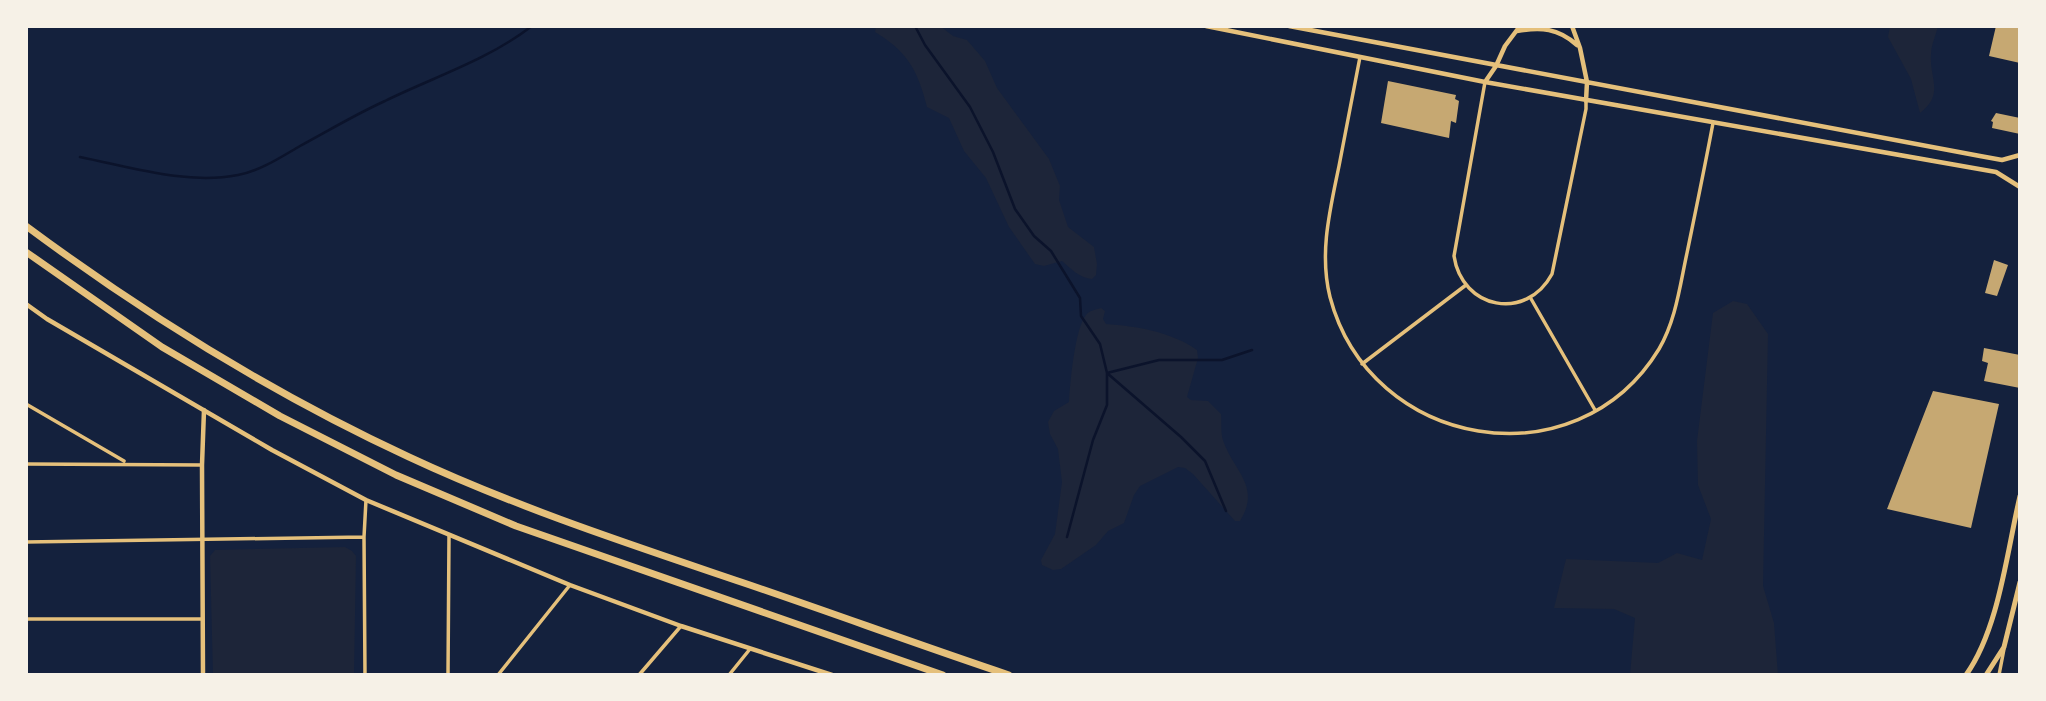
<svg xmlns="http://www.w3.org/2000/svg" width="2046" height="701" font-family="Helvetica,sans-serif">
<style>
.green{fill:#1d2539}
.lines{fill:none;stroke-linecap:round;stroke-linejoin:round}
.stream{stroke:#0b132b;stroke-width:2.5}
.building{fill:#c6a872}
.minor{stroke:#e5c07b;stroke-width:3.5}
.tertiary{stroke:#e5c07b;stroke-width:4.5}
.secondary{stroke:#e5c07b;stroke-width:5}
.motorway{stroke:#e5c07b;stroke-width:7}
</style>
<rect width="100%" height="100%" fill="#14213d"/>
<path class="green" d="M876,26H940L953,36L967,40L985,61L997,88L1049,159L1060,186L1059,200L1068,227L1094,247L1097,264L1096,275L1092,279C1080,278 1071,269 1062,261L1044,266L1035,264L1009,227L986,178L964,151L949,118L927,107C918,71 908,52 875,32Z
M1890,26H1938C1936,35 1931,45 1931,54C1929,78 1945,94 1920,113L1911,79L1888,37Z
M1733,301L1747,304L1768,334L1763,586L1774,623L1778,675H1630L1635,618L1614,609L1554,608L1566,559L1658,563L1677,553L1702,560L1711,519L1698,485L1697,441L1713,313Z
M1101,308L1105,311L1103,319L1106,324C1136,326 1172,332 1197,350L1198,358L1187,397L1191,400L1208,401L1221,414C1222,424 1220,434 1224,443C1235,472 1261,487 1240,521H1235L1193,474L1185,468L1178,467L1140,486L1134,495L1124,523L1108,531L1096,545L1061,569L1053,570L1042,565L1041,560L1055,534L1062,482L1058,449L1050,434L1048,422L1054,411L1069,402C1070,383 1075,328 1086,315C1090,310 1095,310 1101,308Z
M345,547L352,551L356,556L354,675H213L210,556L215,550Z"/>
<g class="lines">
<path class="stream" d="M915,26L925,45L970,107L993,152L1015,209L1034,236L1051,251L1080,298L1081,316L1100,344L1107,373V405L1093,440L1067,537
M80,157C130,167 186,185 238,175C260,171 281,157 300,146C328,131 356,114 385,101C436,76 486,61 532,26
M1107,373L1181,437L1205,461L1226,511
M1107,373L1159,360H1222L1252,350"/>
</g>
<path class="building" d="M1996,26H2020V63L1989,56Z
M1388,81L1456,95L1455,99L1459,101L1456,123L1451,121L1449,138L1381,123Z
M1996,113L2020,118V134L1992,128L1993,122L1991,121Z
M1994,260L2008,265L1997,296L1985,293Z
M1984,348L2020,355V388L1984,381L1988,363L1982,361Z
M1933,391L1999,404L1971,528L1887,509Z"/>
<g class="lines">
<path class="minor" d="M1360,57C1353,94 1346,130 1339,166C1330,210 1319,253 1330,297C1370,449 1576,485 1659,349C1676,320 1680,285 1687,253C1696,209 1705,166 1713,123
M1485,82L1454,256C1462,309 1526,322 1552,274L1586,109V101
M1530,297L1595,410
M1362,364L1466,285
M26,404L124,461
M26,464L202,465
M26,542L364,537
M26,619H202
M365,675L364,537L366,500
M448,675L449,536
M498,675L570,585
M639,675L681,626
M729,675L750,649
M1999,675L2004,649"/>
<path class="tertiary" d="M1206,26L1485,82L1996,172L2020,187
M1289,26L1980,156L2002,160L2020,155
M1572,26L1580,48L1587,82L1586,101
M1517,31C1541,27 1558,28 1577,45
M1485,82L1496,66L1505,46L1520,26
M26,304L47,319L272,450L366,500L570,585L681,626L832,675
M203,675L202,465L204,410"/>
<path class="secondary" d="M1966,675C1999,629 2007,551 2020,496
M1986,675L2004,647L2020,582"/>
<path class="motorway" d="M26,226C146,315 273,394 409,457C516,507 629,544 741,582C830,612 919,645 1009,675
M26,252L162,347L280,416L396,475L516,526L943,675"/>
</g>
<rect width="2046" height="701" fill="none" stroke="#f6f1e7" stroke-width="56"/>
</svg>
